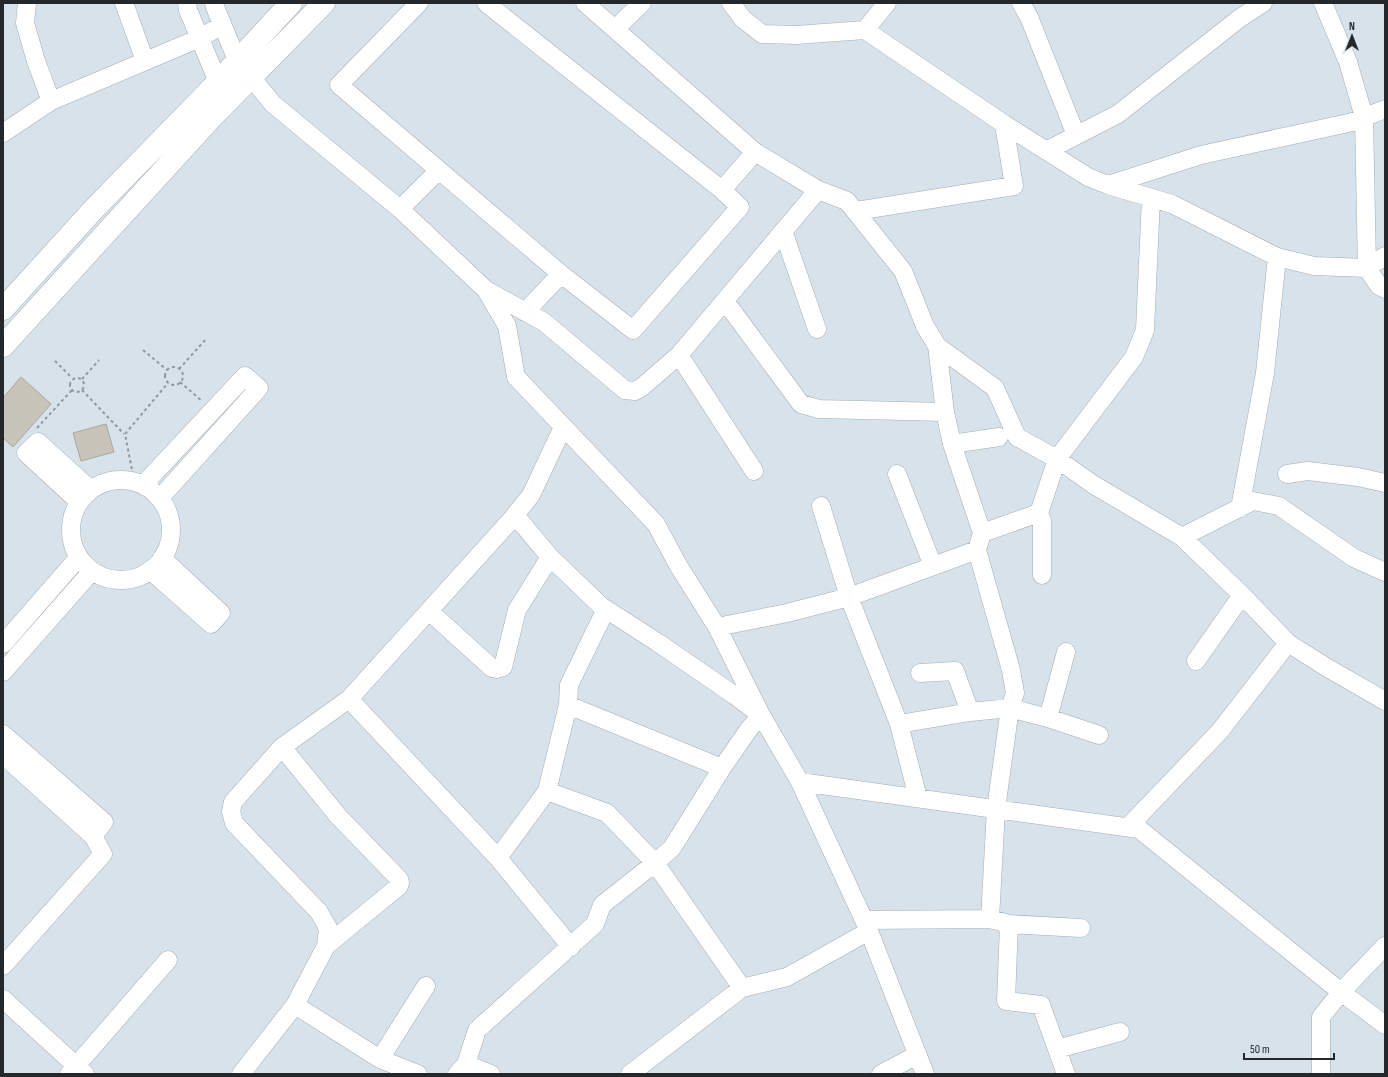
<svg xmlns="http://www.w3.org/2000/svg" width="1388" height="1077" font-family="'Sofia Sans Condensed',sans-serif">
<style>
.building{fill:#c9c4b9;stroke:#aba69b}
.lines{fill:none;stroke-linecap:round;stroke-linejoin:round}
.minor-casing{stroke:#a2adb4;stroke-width:19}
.major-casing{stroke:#a2adb4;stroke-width:23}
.path{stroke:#90989e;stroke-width:2;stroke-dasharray:3 3;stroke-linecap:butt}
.minor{stroke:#fff;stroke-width:18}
.major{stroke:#fff;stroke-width:22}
</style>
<rect width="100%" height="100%" fill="#d7e2ea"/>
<path class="building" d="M21,377L51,404L13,447L3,438V398Z
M106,424L114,452L81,461L73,433Z"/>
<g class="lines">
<defs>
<path id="minor" d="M27,3L25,23L36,61L51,101
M124,3L145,61
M187,3L188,10L218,82L229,87
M214,3L215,7L237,60L273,104L400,209L486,290L507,326L516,377L656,524L678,565L717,627L761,715L800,782L869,931L925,1074
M419,3L339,85L561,274L633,330L740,207L722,190L486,3
M585,3L755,152L818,190L847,201L903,271L925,326L937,346L995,388L1017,437L1057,459L1094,485L1182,537L1242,595L1288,643L1326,667L1385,701
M731,3L743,19L762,34L796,35L865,30L887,3
M1021,3L1029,17L1076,135
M1323,3L1348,62L1364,117L1367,268L1379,286L1385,289
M615,29L642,3
M865,30L1004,124L1088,177L1108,185L1172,204L1277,257L1314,266L1367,268L1385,256
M3,133L51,101L200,38L222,25
M1046,151L1118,114L1240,18L1263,3
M1108,185L1201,155L1353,122L1385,109
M722,190L755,152
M400,209L439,170
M856,211L1014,186L1004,124
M783,231L817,329
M486,290L544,322L625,390L635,391L642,387L679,355L818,190
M725,301L801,404L819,409L945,412
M525,312L561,274
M937,346L945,412L952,444L982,533
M679,355L754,471
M952,444L999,437
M897,474L933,566
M1287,474L1308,471L1358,477L1385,483
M71 530a50 50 0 1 1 100 0a50 50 0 1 1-100 0Z
M143,485L245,376L259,388L160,498
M79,502L26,453L38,442L91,490
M821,506L849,597L899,724L918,798
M1240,508L1265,373L1277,257
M1039,513L1042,521V575
M1182,537L1253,501L1279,506L1354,558L1385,572
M977,550L1011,670L1015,693L1010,708L996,809L990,919
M150,570L211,624L221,613L162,558
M429,611L492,668L497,669L503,667L517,610L550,557
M717,627L787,613L849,597L977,550L982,533L1039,513L1057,459L1134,357L1145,330L1151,198
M3,644L79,557
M1196,661L1242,595
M3,672L92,571
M920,673L955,671L970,712
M349,699L498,858L571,947
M568,705L722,768
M1048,718L1066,652
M899,724L970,712L1010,708L1048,718L1099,735
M3,734L104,822L93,836
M282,747L338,816L399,879L400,883L399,886L326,946
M3,755L93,836L103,854L3,966
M800,782L1139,829L1341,992L1385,1025
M547,791L607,813L655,863L742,988
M1128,827L1220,731L1288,643
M498,858L547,791L568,705L569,685L606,609
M864,920L990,919L1009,924L1081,928
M1009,924L1006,1001L1041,1005L1066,1074
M3,999L85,1074
M295,1005L380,1059L418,1074
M1057,1049L1120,1032
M380,1059L426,986
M466,1064L477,1030L595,924L602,905L655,863L672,848L722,768L749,729L761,715L734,695L657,642L601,606L550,557L515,515
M69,1074L168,960
M241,1074L295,1005L326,946L328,928L319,912L234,823L231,811L233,802L282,747L349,699L511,520L531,495L563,427
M457,1074L466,1064L491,1074
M630,1074L742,988L787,977L869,931
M881,1074L917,1055
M1321,1074V1017L1341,992L1385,946"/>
<path id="major" d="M3,309L93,210L218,82L291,3
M3,346L211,118L324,3"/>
</defs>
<use href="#minor" class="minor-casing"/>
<use href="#major" class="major-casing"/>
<path class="path" d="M143,350L167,370
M55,361L72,378
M165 376a9 9 0 1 1 18 0a9 9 0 1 1-18 0Z
M179,369L207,338
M70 385a7 7 0 1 1 14 0a7 7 0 1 1-14 0Z
M82,379L99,360
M180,382L202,401
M82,390L124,434
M37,428L72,390
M133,475L125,434L168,383"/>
<use href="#minor" class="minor"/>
<use href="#major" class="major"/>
</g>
<rect width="1388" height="1077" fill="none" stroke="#24282b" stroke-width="8"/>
<g transform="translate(1352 36)" stroke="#d7e2ea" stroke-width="3" paint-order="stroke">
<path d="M0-3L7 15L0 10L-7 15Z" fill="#24282b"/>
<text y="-6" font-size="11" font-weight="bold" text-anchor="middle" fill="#24282b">N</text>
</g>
<path d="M1244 1053v6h90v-6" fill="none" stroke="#24282b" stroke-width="2"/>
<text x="1250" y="1053" font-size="12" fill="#24282b" stroke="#d7e2ea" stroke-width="3" paint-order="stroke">50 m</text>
</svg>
